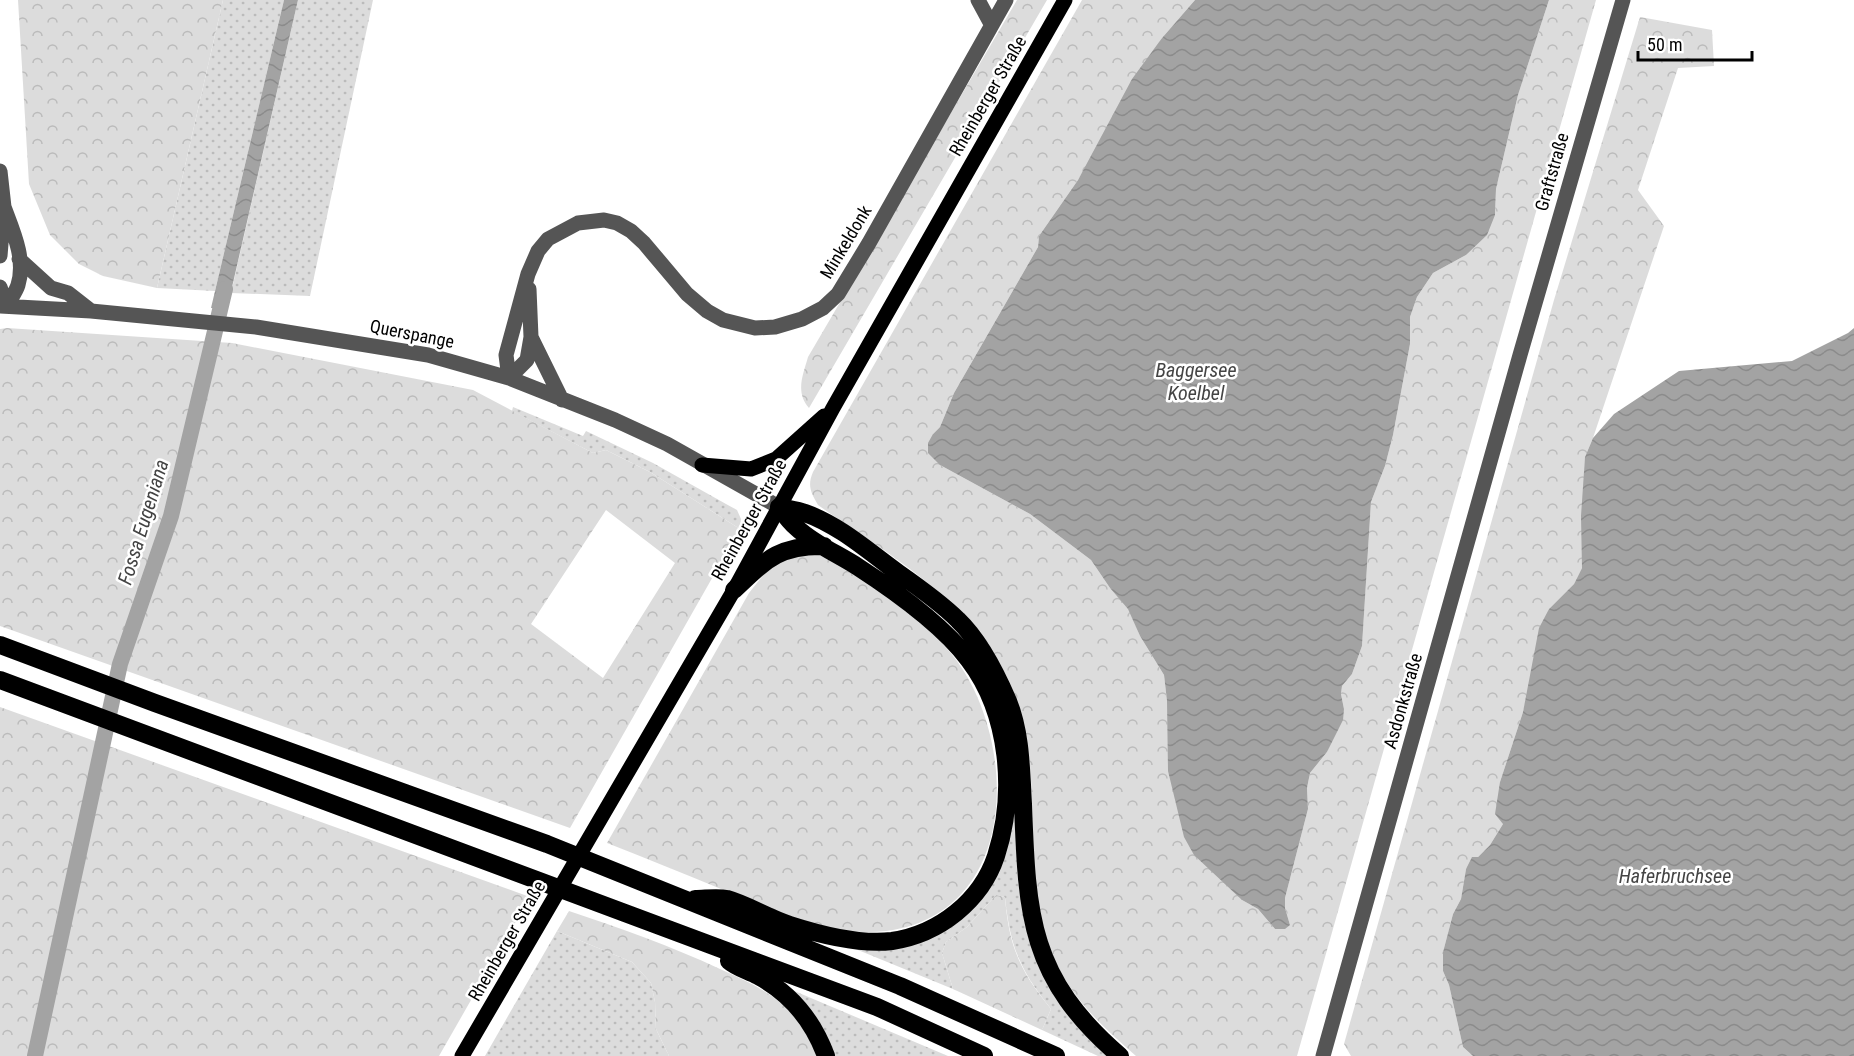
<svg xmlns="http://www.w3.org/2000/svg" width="1854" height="1056" font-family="'Roboto Condensed',sans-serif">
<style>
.grass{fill:url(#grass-dots)}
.forest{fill:url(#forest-crowns);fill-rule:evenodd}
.water{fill:url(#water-waves)}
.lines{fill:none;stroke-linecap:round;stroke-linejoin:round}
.canal{stroke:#a3a3a3;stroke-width:16}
.minor{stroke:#555;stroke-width:15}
.major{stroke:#000;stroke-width:15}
.highway{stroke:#000;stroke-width:18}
.labels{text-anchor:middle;stroke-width:5;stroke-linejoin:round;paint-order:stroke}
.street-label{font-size:18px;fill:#000;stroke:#fff}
.water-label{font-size:20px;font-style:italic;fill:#444;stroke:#fff}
</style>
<defs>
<pattern id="grass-dots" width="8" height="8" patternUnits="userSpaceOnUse" patternTransform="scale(1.5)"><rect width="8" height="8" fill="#dcdcdc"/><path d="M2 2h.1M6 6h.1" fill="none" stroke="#bbb" stroke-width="1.8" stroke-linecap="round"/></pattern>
<pattern id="forest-crowns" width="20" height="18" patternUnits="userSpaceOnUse" patternTransform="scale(1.5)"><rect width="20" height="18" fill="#dcdcdc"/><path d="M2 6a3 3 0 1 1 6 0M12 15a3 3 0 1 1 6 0" fill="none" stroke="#bbb"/></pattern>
<pattern id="water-waves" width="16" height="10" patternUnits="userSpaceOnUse" patternTransform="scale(1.5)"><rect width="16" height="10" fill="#a3a3a3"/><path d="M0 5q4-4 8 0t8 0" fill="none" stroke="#8b8b8b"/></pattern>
</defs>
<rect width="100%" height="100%" fill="#fff"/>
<path class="grass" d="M223,0H284L215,291L157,288Z
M298,0H373L310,296L231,293Z
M513,407L583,436L586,431L653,463L726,504L737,510L741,519L740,529L650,472L606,450L593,453L512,411Z
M1012,806H1017V874L1025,924L1031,948L1110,1056H1098L1042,1030L1051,1009C1020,970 1010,947 1005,897L996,895L967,927L946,942L942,953L953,989L858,950V947L965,911Z
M557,931L632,962L651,983L655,1002L656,1029L669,1056H485Z
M792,990L948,1056H834Z"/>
<path class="forest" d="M18,0H223L157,288L103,276L79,264L50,235L29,184Z
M1017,0H1047L809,408C795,392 803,375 808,357Z
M1082,0H1195L1162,38L1078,180L1039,236L1038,247L954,393L940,427L933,434L940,465L1030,514L1091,560L1110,588L1129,609L1140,636L1164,675L1167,701L1242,900L1258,909L1275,929L1290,925L1285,908V898L1308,809L1307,788L1310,773L1327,752L1344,709L1341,694L1342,686L1352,674L1362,646L1371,502L1385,466L1393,435L1410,344V317L1417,297L1433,273L1466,255L1495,215L1496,189L1518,95L1549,0H1596L1297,1056H1136C1111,1034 1086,1012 1068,984C1007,890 1056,777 1007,677C969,599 886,553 818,505C811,493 807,486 813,472Z
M1640,17L1712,30L1714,66L1678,68L1638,190L1664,226L1593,438L1585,457L1582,568L1574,584L1549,609L1523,712L1500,782L1503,824L1490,845L1466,869L1461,899L1453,914L1443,952V971L1449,985L1463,1047L1473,1056H1351L1344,1044L1554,300Z
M7,328L232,343L473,390L593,453L606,450L650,472L740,529L570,828L0,626V329ZM606,510L675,563L603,678L531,624Z
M822,555C867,580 927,619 957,661C1019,747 1018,914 886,931C829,938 772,909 721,889C683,873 645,858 607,843L749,593L768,569L787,556Z
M0,707L530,897L439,1056H0Z
M996,895L1005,897C1009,947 1020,971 1051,1009L1042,1030L953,989L942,953L946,942L967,927Z
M569,911C620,928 671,946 720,969C742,979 766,989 784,1006C798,1020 810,1038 817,1056H669L656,1029L655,1002L651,983L632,962L557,931Z"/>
<path class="water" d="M284,0H298L227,309L211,308Z
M1195,0H1549L1518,95L1496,189L1495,215L1487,235L1466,255L1433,273L1417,297L1410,317V344L1393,435L1385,466L1371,502L1362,646L1352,674L1342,686L1341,694L1344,709L1343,720L1327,752L1310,773L1307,788L1308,809L1285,898V908L1290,925L1285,929H1275L1258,909L1242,900L1194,855L1184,837L1168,771L1167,701L1164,675L1140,636L1128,609L1110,588L1091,560L1030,514L940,465L928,453V443L933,434L940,427L954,393L1038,247L1039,236L1078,180L1132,79L1162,38Z
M1854,328V1056H1473L1463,1047L1449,985L1443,971V952L1453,914L1461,899L1466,869L1472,857H1478L1490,845L1503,824L1495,814L1500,782L1523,712L1539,628L1549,609L1574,584L1582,568L1581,516L1585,457L1593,438L1614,414L1679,371L1792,361L1848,333Z"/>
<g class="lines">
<path class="canal" d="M35,1056L120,664L171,516L225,289"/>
<path class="minor" d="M978,0L991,24
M0,171L4,207L0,256
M4,207C13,231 26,259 18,285C16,292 10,299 7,306
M19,259L51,288L68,293L91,311
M0,287L7,306
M0,306L91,311L256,327L428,355L509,378L615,420L667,444L779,507
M531,337L562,400
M509,378L506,355L528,274L538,251L548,239L578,223L604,220L617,223L631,231L644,243L687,294L707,311L723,320L755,328L775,327L802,319L823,308L838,294L869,243L1006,0
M509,378L527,360L531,337L529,289
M1323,1056L1520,355L1623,0"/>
<path class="major" d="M702,465L751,469L776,459L824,416
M462,1056L734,590L833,408L1065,0"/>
<path class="highway" d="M779,507C787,509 797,510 805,513C839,525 868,551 897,572C917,586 940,602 958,620C980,641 996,673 1008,701C1021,733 1021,769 1023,804C1027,915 1029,978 1120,1056
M734,590C765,561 778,545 824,546
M0,645L155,703L547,844L900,986L1056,1056
M0,680L877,1007L984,1056
M695,899C705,899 717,897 727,899C748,905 768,918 790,925C821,935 859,945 892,941C939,934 981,901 996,856C1016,794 1010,714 969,660C942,624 895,591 858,567C838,554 814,544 797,528C790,522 784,514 779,507
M729,961C737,968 749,971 758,976C792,994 813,1021 826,1056"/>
</g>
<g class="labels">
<g class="street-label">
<text transform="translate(988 96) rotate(-60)" y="6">Rheinberger Straße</text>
<text transform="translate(1552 172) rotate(-74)" y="6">Graftstraße</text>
<text transform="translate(846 242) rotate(-59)" y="6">Minkeldonk</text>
<text transform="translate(412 334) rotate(11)" y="6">Querspange</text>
<text transform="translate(749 520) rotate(-61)" y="6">Rheinberger Straße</text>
<text transform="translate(1403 701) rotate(-74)" y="6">Asdonkstraße</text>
<text transform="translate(507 941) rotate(-60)" y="6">Rheinberger Straße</text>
</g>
<g class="water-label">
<text x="1196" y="377">Baggersee<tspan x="1196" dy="23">Koelbel</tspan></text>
<text transform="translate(143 522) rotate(-73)" y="7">Fossa Eugeniana</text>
<text x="1675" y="883">Haferbruchsee</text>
</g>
</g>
<path d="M1638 51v9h114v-9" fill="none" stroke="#000000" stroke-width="3"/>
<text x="1647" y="51" font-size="18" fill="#000000" stroke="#ffffff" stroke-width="4.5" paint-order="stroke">50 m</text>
</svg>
